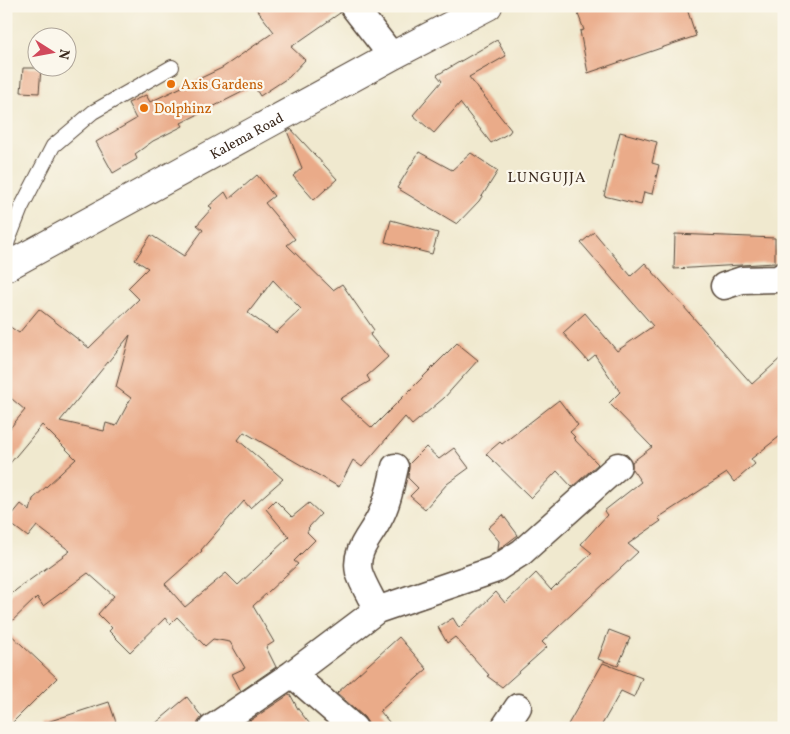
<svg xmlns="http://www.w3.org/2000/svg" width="790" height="734" font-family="Vollkorn,serif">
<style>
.building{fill:#eaab89;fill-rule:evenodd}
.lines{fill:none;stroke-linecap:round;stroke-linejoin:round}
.service-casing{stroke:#564739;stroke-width:16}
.minor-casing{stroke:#564739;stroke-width:29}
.tertiary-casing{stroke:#564739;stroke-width:30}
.service{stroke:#fff;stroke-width:14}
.minor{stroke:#fff;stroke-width:26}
.tertiary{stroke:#fff;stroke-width:28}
.food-dot{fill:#e8710a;stroke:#fbf7ec;stroke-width:2}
.labels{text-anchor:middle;stroke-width:4.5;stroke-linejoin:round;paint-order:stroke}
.food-label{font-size:14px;fill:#c56008;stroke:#fbf7ec;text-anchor:start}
.street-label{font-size:14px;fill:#3b2a1e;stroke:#fbf7ec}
.neighbourhood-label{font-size:15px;letter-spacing:1px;fill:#3b2a1e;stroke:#fbf7ec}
</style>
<rect width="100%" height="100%" fill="#fbf7ec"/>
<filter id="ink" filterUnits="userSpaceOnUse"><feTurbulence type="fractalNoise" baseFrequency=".02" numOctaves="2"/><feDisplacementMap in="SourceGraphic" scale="10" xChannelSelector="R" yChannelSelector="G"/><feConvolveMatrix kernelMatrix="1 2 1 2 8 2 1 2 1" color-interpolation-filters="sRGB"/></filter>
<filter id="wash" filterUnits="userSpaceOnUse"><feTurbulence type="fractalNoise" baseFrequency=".0096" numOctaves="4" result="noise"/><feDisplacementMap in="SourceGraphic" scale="20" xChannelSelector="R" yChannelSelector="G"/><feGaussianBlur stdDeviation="1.12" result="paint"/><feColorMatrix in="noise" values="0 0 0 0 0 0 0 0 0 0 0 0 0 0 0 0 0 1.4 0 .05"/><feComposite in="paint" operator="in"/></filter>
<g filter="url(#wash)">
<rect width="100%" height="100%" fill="#f0e9cf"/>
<g id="blocks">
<path class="building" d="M254,6H338L340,13L291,47L305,60L289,77L260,96L254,86L181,123L183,126L153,141L135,154L137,159L113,173L96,142L136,119L128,103L146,95L150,102L222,68L274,32Z
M575,6H686L696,36L588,73L580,31L584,30Z
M497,40L506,56L469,77L511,130L509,133L491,143L460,103L434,133L413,115L442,81L437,75Z
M23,68H41L39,93L21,92Z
M291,129L337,179L314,200L293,176L302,168L287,131Z
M620,132L657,142L652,163L659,165L652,194L644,192L641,205L604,196Z
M419,152L452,170L471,153L498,171L479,201L457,224L397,188Z
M257,175L274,196L265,203L295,239L287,245L333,290L342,284L374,330L370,335L388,357L367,376L370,381L340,399L372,428L457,343L478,360L444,398L412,425L405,417L362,467L353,460L339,487L244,432L238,440L283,479L250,508L244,501L201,550L202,551L165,584L185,607L226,573L238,585L289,537L266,509L275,500L292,517L309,503L321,514L308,528L309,529L307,532L315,540L294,561L298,564L253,606L274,642L266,647L276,667L241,691L232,674L245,668L230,642L213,639L205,646L177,617L170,624L165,618L130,652L109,631L112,628L98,614L114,596L88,573L43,606L37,597L6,627V600L16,590L70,551L37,526L28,537L7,521L21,504L30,511L33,499L76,459L42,425L6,468V433L25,410L6,394V324L19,333L39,309L89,348L139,299L128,288L148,268L135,260L151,235L184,256L203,230L197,225L212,208L209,206L225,192L229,199ZM273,280L301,309L276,333L248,313ZM130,335L116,387L131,398L116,426L106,423L104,431L60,421Z
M391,220L438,233L432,254L385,242Z
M594,232L631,276L645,263L752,384L784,355V433L751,459L755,464L734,482L727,473L658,518L661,521L628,544L638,552L542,642L547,647L502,687L487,676L489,675L455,637L447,643L438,627L453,618L459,628L496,592L505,603L536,573L551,590L556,585L557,586L592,553L581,544L607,515L604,511L641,482L632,469V462L652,447L609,403L620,392L595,355L588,361L563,333L585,313L617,351L653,326L581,243Z
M675,234L775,238V263L674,269Z
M559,400L578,425L570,432L575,437L573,438L598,464L572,487L557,471L531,498L486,454L500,442L502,444Z
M426,447L439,459L454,448L469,468L447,484L425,509L410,496L418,488L408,478L409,464Z
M503,515L518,535L498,550L499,541L488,528Z
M6,630L57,678L7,728H6Z
M609,630L630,638L618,666L598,659Z
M399,637L427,669L380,711L394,728H369L368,723L364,717L337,693Z
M603,663L642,678L634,697L621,691L600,728H566Z
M290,694L298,709L313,728H239Z
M187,697L202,717L198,722L197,728H150Z
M109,702L118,728H42L41,724Z"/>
</g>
</g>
<g filter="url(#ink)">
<use href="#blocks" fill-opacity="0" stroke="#564739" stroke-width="1"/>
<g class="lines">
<defs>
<path id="service" d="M6,249L8,241L21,208L53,146L93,112L172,67"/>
<path id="minor" d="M353,6L392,56
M724,286L742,280L778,279L784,275
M377,610C372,599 362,583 359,572C354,550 371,536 379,519C388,503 391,484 395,467
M292,674L354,728
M212,728L292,674L377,610L494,570L522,552L618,466
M504,728L518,707"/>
<g id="tertiary">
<path id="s1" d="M6,267L392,56L488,6"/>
</g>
</defs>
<use href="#service" class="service-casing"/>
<use href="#minor" class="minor-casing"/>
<use href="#tertiary" class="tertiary-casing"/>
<use href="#service" class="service"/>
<use href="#minor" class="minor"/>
<use href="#tertiary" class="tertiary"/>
</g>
</g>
<g class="food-dot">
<circle cx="171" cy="84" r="5"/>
<circle cx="144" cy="108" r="5"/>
</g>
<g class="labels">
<g class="food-label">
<text x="181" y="89">Axis Gardens</text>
<text x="154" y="113">Dolphinz</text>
</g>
<g class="street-label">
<text dy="5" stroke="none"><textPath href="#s1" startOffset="274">Kalema Road</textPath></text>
</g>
<g class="neighbourhood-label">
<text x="547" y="182">LUNGUJJA</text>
</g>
</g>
<rect width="790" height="734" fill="none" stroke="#fbf7ec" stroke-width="25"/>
<g transform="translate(52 52) rotate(101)"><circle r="24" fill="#fbf7ec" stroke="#aea59a"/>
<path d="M0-4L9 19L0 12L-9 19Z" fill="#d1495b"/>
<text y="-8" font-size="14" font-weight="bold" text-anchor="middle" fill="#3b2a1e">N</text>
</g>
</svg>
